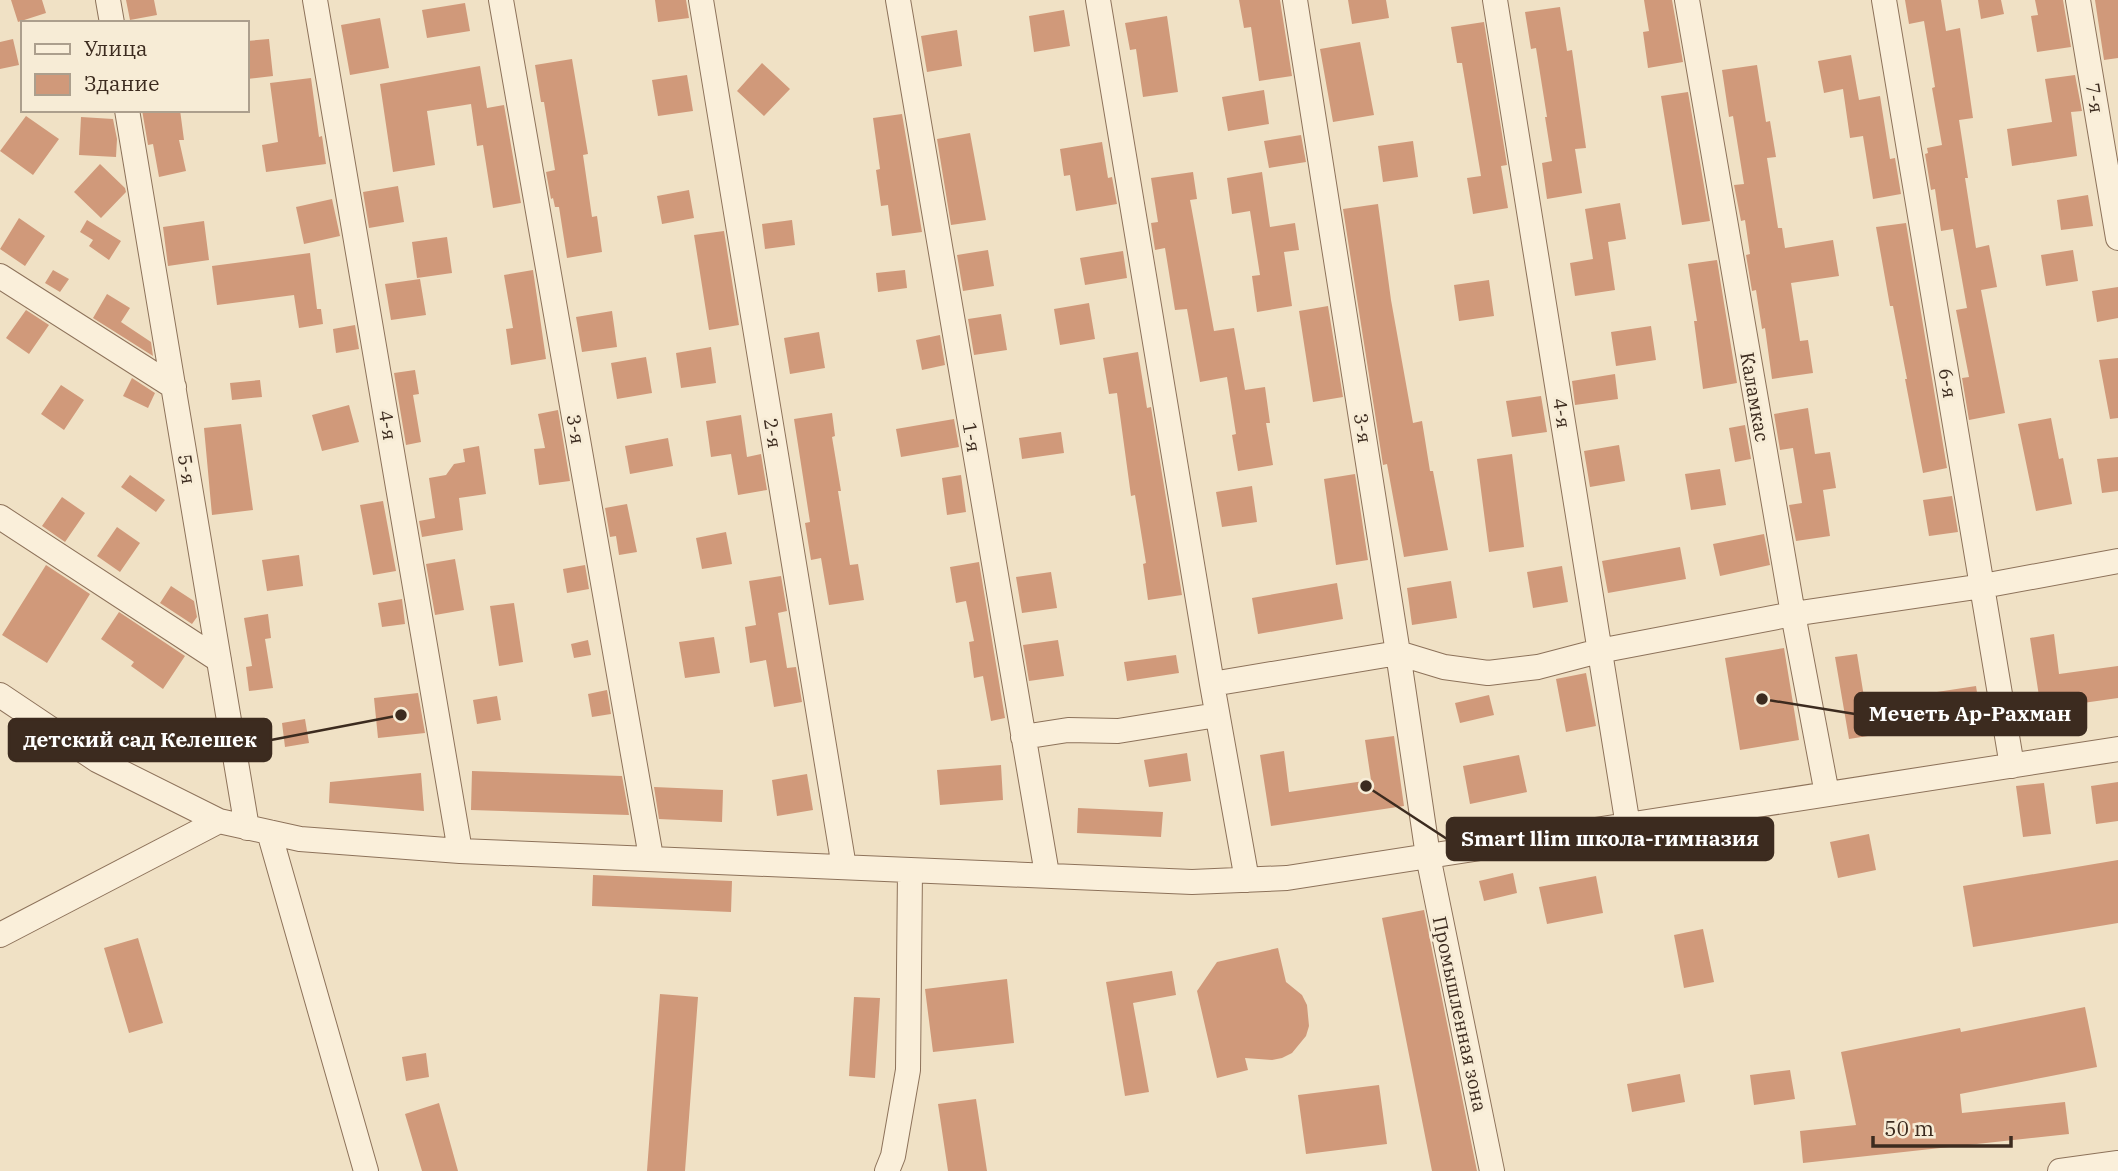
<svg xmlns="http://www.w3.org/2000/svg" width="2118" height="1171" font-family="'IBM Plex Serif',serif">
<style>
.building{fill:#d0997a}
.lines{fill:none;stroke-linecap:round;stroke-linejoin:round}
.minor-casing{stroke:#8d725a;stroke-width:26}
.minor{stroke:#faefda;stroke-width:24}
.labels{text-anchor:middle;stroke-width:6;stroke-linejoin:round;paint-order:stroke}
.street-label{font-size:19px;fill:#3c2b1f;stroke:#f7ecd6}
.leader{fill:none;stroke:#3c2b1f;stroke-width:2.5}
.callout-dot{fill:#3c2b1f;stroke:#f7ecd6;stroke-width:2.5}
.callout{fill:#3c2b1f;stroke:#3c2b1f;stroke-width:2.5}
.callout-label{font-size:21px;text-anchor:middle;font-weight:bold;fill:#fff}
</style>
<rect width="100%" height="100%" fill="#f0e1c5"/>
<path class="building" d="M11,0H42L46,13L18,22Z
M126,0H154L157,15L130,20Z
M655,0H686L689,18L658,22Z
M1239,0H1280L1292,76L1259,81L1251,27L1244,28Z
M1348,0H1386L1389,18L1352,24Z
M1644,0H1672L1683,62L1648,68L1643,32L1649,31Z
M1905,0H1941L1946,31L1960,28L1973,118L1959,120L1968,178H1965L1976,248L1989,245L1997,287L1981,290L2005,413L1969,420L1962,378L1969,377L1956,310L1967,308L1953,229L1941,231L1935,189L1931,190L1925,154L1928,153L1927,148L1942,145L1932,88L1935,87L1924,21L1909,24Z
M1978,0H2001L2004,14L1981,19Z
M2035,0H2063L2071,47L2037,52L2031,16L2038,15Z
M2095,0H2118V58L2104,60Z
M465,3L470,31L427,38L422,10Z
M1560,7L1567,51L1572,50L1586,148L1575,149L1582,193L1547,199L1542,163L1552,161L1545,117H1547L1536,48L1531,49L1525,12Z
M1064,10L1070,46L1034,52L1029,16Z
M1167,16L1178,92L1143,97L1136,49L1130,50L1125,23Z
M380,18L389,68L350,75L341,25Z
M1484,22L1507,165L1501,166L1508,208L1473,214L1467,178L1481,176L1462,63H1457L1451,27Z
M957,30L962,66L927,72L921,36Z
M13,39L19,65L0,69V42Z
M269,39L273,76L247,79V41Z
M1360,42L1374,115L1333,122L1320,49Z
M1851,55L1859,100L1880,96L1890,159L1895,158L1901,194L1873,199L1863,136L1850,138L1843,89L1824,93L1818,61Z
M572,59L588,154L583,155L592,217L597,216L602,252L567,258L559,207H555L553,198L551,199L546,172L555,170L544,102H541L535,65Z
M762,63L790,89L764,116L737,91Z
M1757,65L1766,122L1770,121L1776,157L1767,158L1778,228H1782L1785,248L1833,240L1839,276L1791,283L1800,341L1808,340L1813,373L1772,379L1765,328L1762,329L1756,290L1752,291L1746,255L1750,254L1745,220L1741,221L1734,185L1744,184L1733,116L1729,117L1722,70Z
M480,66L487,108L504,105L521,203L493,208L483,145L477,146L471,104L427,111L435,165L393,172L380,84Z
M687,75L693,111L658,116L652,80Z
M2075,75L2082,111L2071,112L2077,156L2012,166L2007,129L2052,122L2045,79Z
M311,78L319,137L322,136L326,164L266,172L262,145L278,142L270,83Z
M1264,90L1269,124L1228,131L1222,97Z
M1688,92L1710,221L1682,225L1661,96Z
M142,110H180L184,140H179L186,171L159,177L153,144L148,145Z
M902,114L922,232L892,236L888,205L881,206L876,170L880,169L873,118Z
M26,116L59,139L33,175L0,151Z
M81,117L113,119L117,139L116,157L79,155Z
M970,133L986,220L951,225L937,139Z
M1301,135L1306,162L1269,168L1264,141Z
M1413,141L1418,177L1383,182L1378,146Z
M1102,142L1108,178L1112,177L1117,204L1076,211L1070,175L1064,176L1060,149Z
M100,164L125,188L126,192L101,218L74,192Z
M1193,172L1197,199L1190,200L1214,331L1234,328L1245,390L1265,387L1270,423H1266L1273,465L1238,471L1232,435L1236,434L1227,377L1200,382L1187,309L1175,310L1165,248L1155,250L1151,223L1158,222L1151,178Z
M1262,172L1270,227L1295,223L1299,250L1284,252L1292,306L1257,312L1252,276L1260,275L1250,211L1232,214L1227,178Z
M398,186L404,222L369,228L363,192Z
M689,190L694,218L662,224L657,196Z
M2088,195L2093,226L2061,230L2057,200Z
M332,199L340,236L304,244L296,207Z
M1620,203L1626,239L1608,242L1615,290L1575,296L1570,263L1593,259L1585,209Z
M1378,204L1391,300L1413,423L1422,421L1430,471H1433L1448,550L1404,557L1387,464L1383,465L1343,209Z
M19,218L45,236L25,266L0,249Z
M87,220L121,241L109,260L89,246L93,240L80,232Z
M792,220L795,245L765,249L762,224Z
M204,221L209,260L168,266L163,227Z
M1906,223L1947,468L1923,473L1905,379H1907L1893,306H1890L1876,227Z
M724,231L739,325L709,330L694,235Z
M447,237L452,273L417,278L412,242Z
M988,250L994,286L963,291L957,255Z
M2073,250L2078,281L2046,286L2041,255Z
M1123,251L1127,278L1085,285L1080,258Z
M310,253L317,309H321L323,324L299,328L294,295L217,305L212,266Z
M1717,260L1737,383L1703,389L1694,321H1697L1688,264Z
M53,270L69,279L60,292L45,283Z
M533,270L546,359L511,365L506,329L513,328L504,275Z
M905,270L907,288L878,292L876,273Z
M420,279L426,315L391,320L385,284Z
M1489,280L1494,316L1459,321L1454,285Z
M2118,287V318L2097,322L2092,291Z
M107,294L130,308L121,322L151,342L153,356L93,318Z
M1089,303L1095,339L1060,345L1054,309Z
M1328,306L1343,397L1313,402L1299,311Z
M26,310L49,325L29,354L6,338Z
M612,311L617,347L582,352L576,317Z
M1001,314L1007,350L974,355L968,319Z
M355,325L359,349L336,353L333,329Z
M1651,326L1656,360L1616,366L1611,332Z
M819,332L825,368L790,374L784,338Z
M940,335L945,365L922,370L916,340Z
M711,347L716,383L681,388L676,353Z
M1138,352L1147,408L1151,407L1182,595L1148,600L1143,564L1146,563L1135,495L1131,496L1117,393L1109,394L1103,358Z
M646,357L652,393L617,399L611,363Z
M2118,358V418L2110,419L2099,360Z
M415,370L419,394L413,395L421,442L406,445L394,373Z
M1615,374L1618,399L1575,405L1572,381Z
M132,378L155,393L148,408L123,396Z
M260,380L262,397L232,400L230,383Z
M61,385L84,400L64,430L41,414Z
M1541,396L1547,432L1512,437L1506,401Z
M349,405L359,442L322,451L312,415Z
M1808,408L1815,454L1830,452L1836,488L1823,490L1830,536L1796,541L1789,505L1802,503L1793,448L1780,450L1774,414Z
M558,410L570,481L539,485L534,449L545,448L538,414Z
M832,413L835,436L832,437L841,491H838L850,565L858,564L864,600L829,605L821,558L811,560L805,523L810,522L794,419Z
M741,415L747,457L761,454L767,490L738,495L731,454L711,457L706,421Z
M2051,418L2059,459L2063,458L2072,504L2036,511L2018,424Z
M954,419L959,447L901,457L896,429Z
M241,424L253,510L212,515L204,428Z
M1745,425L1751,459L1735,462L1729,428Z
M1061,432L1064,453L1022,459L1019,438Z
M668,438L673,466L630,474L625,446Z
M1619,445L1625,481L1590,487L1584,451Z
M479,446L486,494L459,498L463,530L422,537L419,521L435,518L429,478L446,475L454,464L465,462L463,449Z
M1512,454L1524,547L1489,552L1477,459Z
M2118,457V491L2102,493L2097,459Z
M1720,469L1726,505L1691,510L1685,474Z
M1355,474L1368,560L1336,565L1324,479Z
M130,475L165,500L156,512L121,487Z
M961,475L966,512L947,515L942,478Z
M1252,486L1257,522L1222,527L1216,492Z
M1952,496L1958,532L1929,536L1923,500Z
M62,497L85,513L65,542L42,526Z
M383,501L396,571L373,575L360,505Z
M627,504L637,552L619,555L616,536L610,537L605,508Z
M117,527L140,543L120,572L97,556Z
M726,532L732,564L702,569L696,538Z
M1764,534L1770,565L1720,576L1713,544Z
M1680,547L1686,579L1608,593L1602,561Z
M299,555L303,586L267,591L262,560Z
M455,559L464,610L435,615L426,564Z
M979,562L1005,718L991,721L983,676L974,678L969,642L974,641L966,601L956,603L950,567Z
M46,565L90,594L47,663L2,635Z
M585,565L589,589L567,593L563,569Z
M1562,566L1568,602L1533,608L1527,572Z
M1051,572L1057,608L1022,613L1016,577Z
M781,576L787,611L778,613L787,668L796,667L802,702L774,707L766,660L750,663L745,627L756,625L749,581Z
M1451,581L1457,618L1412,625L1407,588Z
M1337,583L1343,619L1258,634L1252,598Z
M171,586L194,601L197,617L192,624L160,603Z
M402,599L405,624L382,627L378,603Z
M514,603L523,662L499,666L490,606Z
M119,612L185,656L163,689L131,666L134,662L101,639Z
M268,614L271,638L265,639L273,688L249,691L246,667L252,666L244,618Z
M2054,634L2059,674L2118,666V698L2041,709L2030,638Z
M714,637L720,673L685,678L679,642Z
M588,640L591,655L574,658L571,644Z
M1058,640L1064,676L1029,681L1023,645Z
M1784,648L1799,740L1740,750L1725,658Z
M1857,654L1865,703L1976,686L1981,718L1849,739L1835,657Z
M1176,655L1179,673L1127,681L1124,662Z
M1586,673L1596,726L1566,732L1556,679Z
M607,690L611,714L592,717L588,694Z
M418,693L425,733L378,738L374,698Z
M1489,695L1494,715L1460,723L1455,703Z
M497,696L501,720L477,724L473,700Z
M305,719L309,743L285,747L282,723Z
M1394,736L1404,806L1271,826L1260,755L1284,751L1289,792L1371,780L1365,740Z
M1187,753L1191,781L1149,787L1144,760Z
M1519,755L1527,792L1470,804L1463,766Z
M1001,765L1003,800L940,805L937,770Z
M472,771L622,776L629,815L471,810Z
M421,773L424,811L329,803L330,782Z
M807,774L813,810L777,816L772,780Z
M2118,782V821L2096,824L2091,786Z
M2044,783L2051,834L2023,837L2016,786Z
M654,787L723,790L722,822L659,819Z
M1078,808L1163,812L1161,837L1077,833Z
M1869,834L1876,870L1838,878L1830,842Z
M2118,860V923L1973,947L1963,886Z
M1513,873L1517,893L1484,901L1479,881Z
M593,875L732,881L731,912L592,906Z
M1596,876L1603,913L1547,924L1539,887Z
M1424,910L1477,1171H1432L1382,918Z
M1703,929L1714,982L1684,988L1674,935Z
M138,938L163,1023L129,1033L104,948Z
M1278,948L1286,982L1302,995L1307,1005L1309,1026L1306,1036L1292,1053L1282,1058L1272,1060L1245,1058L1248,1070L1217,1078L1197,991L1217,962Z
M1172,971L1176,995L1133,1003L1149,1092L1125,1096L1106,982Z
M1007,979L1014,1043L933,1052L925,989Z
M660,994L698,997L685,1171H647Z
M854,997L880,998L875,1078L849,1076Z
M2085,1007L2097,1067L1960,1094L1962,1113L2065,1102L2069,1134L1803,1163L1800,1131L1856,1125L1841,1052L1960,1028L1961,1032Z
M426,1053L429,1077L406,1081L402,1057Z
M1790,1070L1795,1099L1754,1105L1750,1075Z
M1680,1074L1685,1102L1632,1112L1627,1084Z
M1379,1085L1387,1144L1306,1154L1298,1095Z
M976,1099L987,1171H948L938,1104Z
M439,1103L458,1171H422L405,1114Z"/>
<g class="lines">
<defs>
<path id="minor" d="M108,0L112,23
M315,0L460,851
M501,0L651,857
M701,0L844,867
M898,0L1047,874
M1098,0L1212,684L1247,880
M1295,0L1398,653L1428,856L1492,1171
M1495,0L1628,826
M1687,0L1793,614L1827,794
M1884,0L2012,766
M2078,0L2118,238
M127,110L247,828
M0,276L174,387
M0,517L219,660
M1212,684L1398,653L1444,667L1488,673L1538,667L1599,651L1793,614L1983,586L2118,561
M0,695L97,760L219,821L300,839L460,851L1192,882L1287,878L2118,749
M1023,737L1068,730L1118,731L1217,715
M269,832L366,1171
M0,935L219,821
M887,1171L893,1156L908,1070L910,870
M2060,1171L2118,1163"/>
</defs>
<use href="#minor" class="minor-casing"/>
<use href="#minor" class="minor"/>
</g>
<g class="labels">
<g class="street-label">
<text transform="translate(2095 98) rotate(81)" y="7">7-я</text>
<text transform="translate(1948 383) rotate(80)" y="7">6-я</text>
<text transform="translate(1755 397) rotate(80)" y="7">Каламкас</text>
<text transform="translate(1562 413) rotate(81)" y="7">4-я</text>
<text transform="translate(388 425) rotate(80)" y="7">4-я</text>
<text transform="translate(1363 428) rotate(81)" y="7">3-я</text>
<text transform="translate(576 429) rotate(80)" y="7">3-я</text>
<text transform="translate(773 433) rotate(81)" y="7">2-я</text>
<text transform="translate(972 437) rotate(80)" y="7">1-я</text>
<text transform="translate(187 469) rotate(81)" y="7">5-я</text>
<text transform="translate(1460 1014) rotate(78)" y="7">Промышленная зона</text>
</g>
</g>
<path class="leader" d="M1762 699L1855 714M401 715L271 740M1366 786L1447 839"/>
<g class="callout-dot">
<circle cx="1762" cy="699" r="7"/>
<circle cx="401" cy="715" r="7"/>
<circle cx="1366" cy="786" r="7"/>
</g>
<g class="callout">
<rect x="1855" y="693" width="231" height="42" rx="7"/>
<rect x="9" y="719" width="262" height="42" rx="7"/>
<rect x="1447" y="818" width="326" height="42" rx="7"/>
</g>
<g class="callout-label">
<text x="1970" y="721">Мечеть Ар-Рахман</text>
<text x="140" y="747">детский сад Келешек</text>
<text x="1610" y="846">Smart llim школа-гимназия</text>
</g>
<rect x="21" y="21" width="228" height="91" fill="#f7ecd6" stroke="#ac9f8d" stroke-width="2"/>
<rect x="35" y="44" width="35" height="10" fill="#faefda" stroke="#ac9f8d" stroke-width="2"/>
<text x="84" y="56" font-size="21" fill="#3c2b1f">Улица</text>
<rect x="35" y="74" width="35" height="21" fill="#d0997a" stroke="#ac9f8d" stroke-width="2"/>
<text x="84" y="91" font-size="21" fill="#3c2b1f">Здание</text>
<path d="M1873 1136v10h138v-10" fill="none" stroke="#3c2b1f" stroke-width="3.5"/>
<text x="1884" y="1136" font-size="21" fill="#3c2b1f" stroke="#f7ecd6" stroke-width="5" paint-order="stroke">50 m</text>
</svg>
